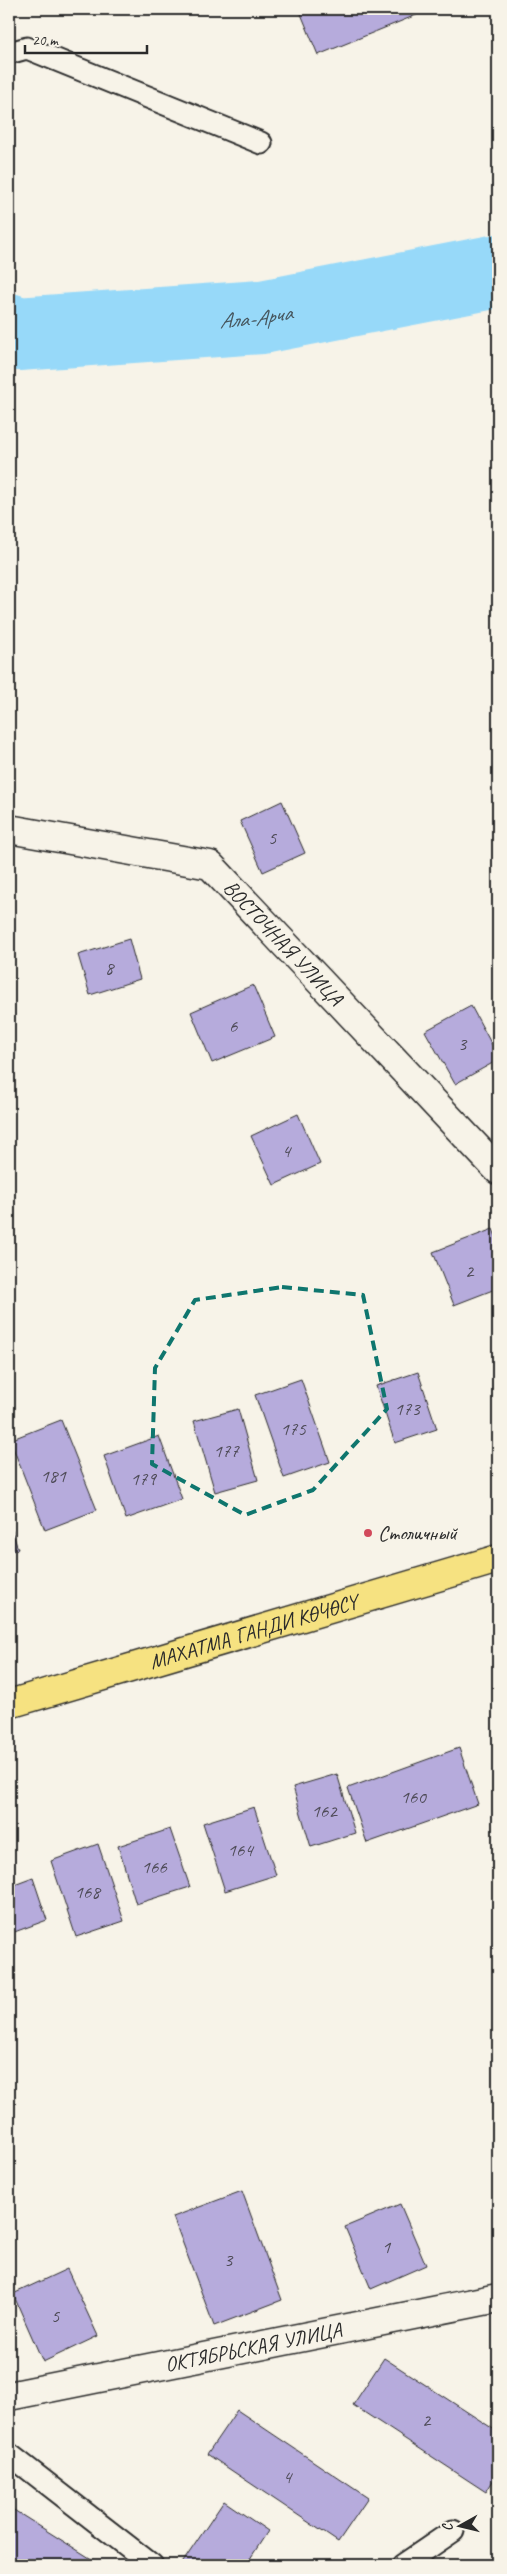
<svg xmlns="http://www.w3.org/2000/svg" width="507" height="2574" font-family="Caveat,sans-serif">
<style>
.lines{fill:none;stroke-linecap:round;stroke-linejoin:round}
.river{stroke:#97d9f9;stroke-width:74}
.building{fill:#b6abdc;stroke:#2b2b2b}
.lane-casing{stroke:#2b2b2b;stroke-width:25}
.street-casing{stroke:#2b2b2b;stroke-width:31}
.primary-casing{stroke:#2b2b2b;stroke-width:31}
.lane{stroke:#f7f3e8;stroke-width:21}
.street{stroke:#f7f3e8;stroke-width:28}
.primary{stroke:#f6e281;stroke-width:28}
.marked{fill:none;stroke:#0f766e;stroke-width:4;stroke-dasharray:10 6;stroke-linejoin:round}
.poi-dot{fill:#d1495b;stroke:#f7f3e8;stroke-width:2}
.labels{text-anchor:middle;stroke-width:4.5;stroke-linejoin:round;paint-order:stroke}
.number-label{font-size:19px;fill:#4e4b57}
.street-label{font-size:21px;fill:#2b2b2b;stroke:#f7f3e8}
.poi-label{font-size:21px;fill:#2b2b2b;stroke:#f7f3e8;text-anchor:start}
.water-label{font-size:22px;font-style:italic;fill:#46565e;stroke:#f7f3e8}
</style>
<rect width="100%" height="100%" fill="#f7f3e8"/>
<filter id="ink" filterUnits="userSpaceOnUse"><feTurbulence type="fractalNoise" baseFrequency=".02" numOctaves="2"/><feDisplacementMap in="SourceGraphic" scale="10" xChannelSelector="R" yChannelSelector="G"/><feConvolveMatrix kernelMatrix="1 2 1 2 8 2 1 2 1" color-interpolation-filters="sRGB"/></filter>
<g filter="url(#ink)">
<g class="lines">
<path class="river" id="s1" d="M9,330L18,334L262,317L498,271"/>
</g>
<path class="building" d="M299,9H431L318,55Z
M282,801L305,853L263,872L240,821Z
M129,939L140,979L90,995L78,955Z
M253,985L275,1037L212,1063L191,1012Z
M471,1006L498,1056V1060L455,1084L425,1031Z
M298,1114L320,1164L274,1185L251,1136Z
M493,1229L498,1242V1288L454,1305L433,1252Z
M418,1372L437,1429L395,1443L376,1386Z
M301,1379L330,1462L284,1478L255,1395Z
M238,1409L258,1480L215,1492L194,1421Z
M61,1420L97,1510L45,1530L10,1440Z
M159,1436L182,1499L126,1519L104,1456Z
M9,1522L18,1549L9,1552Z
M459,1748L478,1804L367,1843L348,1788Z
M337,1774L355,1833L311,1847L293,1787Z
M254,1807L276,1875L225,1891L203,1823Z
M170,1829L190,1887L136,1904L118,1846Z
M98,1844L124,1921L76,1937L51,1861Z
M33,1878L47,1920L9,1934V1887Z
M242,2191L282,2300L214,2326L173,2217Z
M400,2204L426,2265L371,2289L345,2227Z
M67,2269L98,2336L43,2362L13,2294Z
M384,2358L498,2432V2473L486,2492L353,2405Z
M237,2410L368,2498L338,2542L207,2454Z
M224,2501L268,2531L246,2565H181Z
M9,2507L101,2565H9Z"/>
<g class="lines">
<defs>
<path id="lane" d="M9,53L27,48L261,143
M9,2454L152,2565
M403,2565L453,2531"/>
<g id="street">
<path id="s2" d="M9,829L210,865L498,1170"/>
<path id="s3" d="M9,2396L498,2298"/>
</g>
<g id="primary">
<path id="s4" d="M9,1704L498,1559"/>
</g>
</defs>
<use href="#lane" class="lane-casing"/>
<use href="#street" class="street-casing"/>
<use href="#primary" class="primary-casing"/>
<use href="#lane" class="lane"/>
<use href="#street" class="street"/>
<use href="#primary" class="primary"/>
</g>
</g>
<path class="marked" d="M282,1287L363,1295L387,1409L313,1490L245,1515L152,1464L155,1368L195,1300Z"/>
<circle class="poi-dot" cx="368" cy="1533" r="5"/>
<g class="labels">
<g class="number-label">
<text x="272" y="844">5</text>
<text x="109" y="974">8</text>
<text x="233" y="1032">6</text>
<text x="462" y="1050">3</text>
<text x="286" y="1157">4</text>
<text x="469" y="1277">2</text>
<text x="407" y="1415">173</text>
<text x="293" y="1435">175</text>
<text x="226" y="1457">177</text>
<text x="53" y="1482">181</text>
<text x="143" y="1485">179</text>
<text x="413" y="1803">160</text>
<text x="324" y="1817">162</text>
<text x="240" y="1856">164</text>
<text x="154" y="1873">166</text>
<text x="87" y="1898">168</text>
<text x="386" y="2253">1</text>
<text x="228" y="2266">3</text>
<text x="55" y="2322">5</text>
<text x="426" y="2426">2</text>
<text x="287" y="2483">4</text>
</g>
<g class="street-label">
<text dy="7" stroke="none"><textPath href="#s2" startOffset="311">ВОСТОЧНАЯ УЛИЦА</textPath></text>
<text dy="7" stroke="none"><textPath href="#s4" startOffset="255">МАХАТМА ГАНДИ КӨЧӨСҮ</textPath></text>
<text dy="7" stroke="none"><textPath href="#s3" startOffset="249">ОКТЯБРЬСКАЯ УЛИЦА</textPath></text>
</g>
<g class="poi-label">
<text x="378" y="1540">Столичный</text>
</g>
<g class="water-label">
<text dy="8" stroke="none"><textPath href="#s1" startOffset="248">Ала-Арча</textPath></text>
</g>
</g>
<rect width="507" height="2574" fill="none" stroke="#f7f3e8" stroke-width="30"/>
<rect x="15" y="15" width="477" height="2544" fill="none" stroke="#2b2b2b" stroke-width="2" filter="url(#ink)"/>
<g transform="translate(460 2526) rotate(262)" stroke="#f7f3e8" stroke-width="4" paint-order="stroke">
<path d="M0-4L9 19L0 12L-9 19Z" fill="#2b2b2b"/>
<text y="-8" font-size="14" font-weight="bold" text-anchor="middle" fill="#2b2b2b">С</text>
</g>
<path d="M25 45v8h122v-8" fill="none" stroke="#2b2b2b" stroke-width="2.5"/>
<text x="32" y="45" font-size="15" fill="#2b2b2b" stroke="#f7f3e8" stroke-width="4" paint-order="stroke">20 m</text>
</svg>
